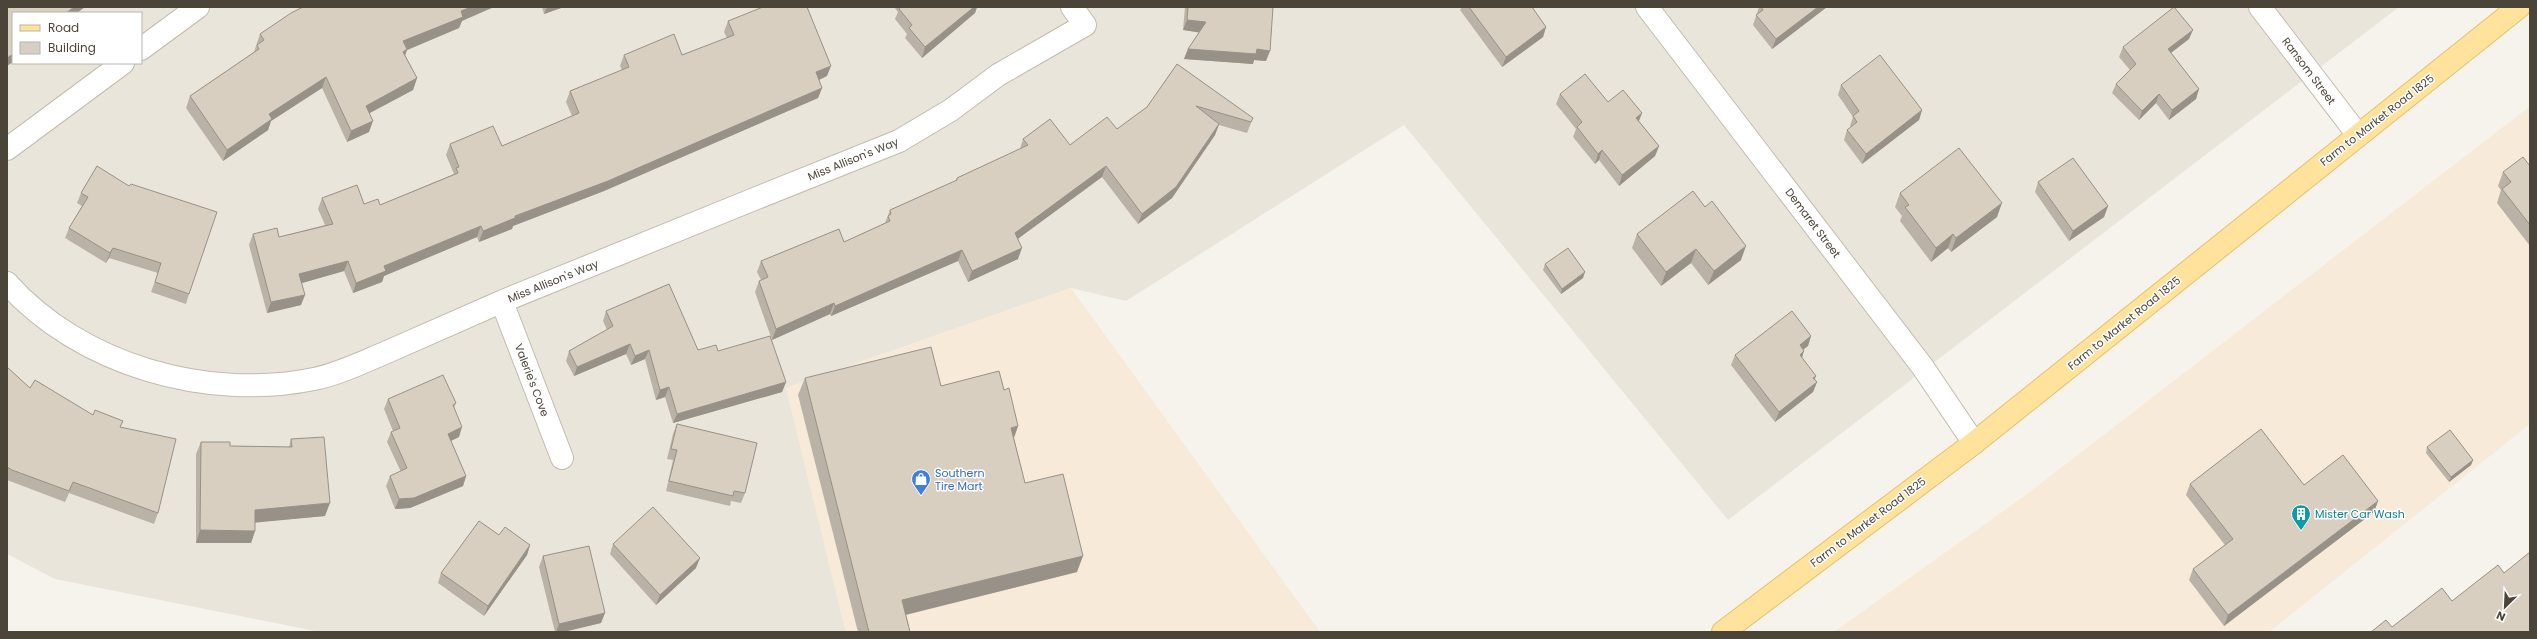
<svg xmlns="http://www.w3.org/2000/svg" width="2537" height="639" font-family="Poppins,sans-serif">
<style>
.residential{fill:#eae5da;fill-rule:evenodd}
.commercial{fill:#f7ead8}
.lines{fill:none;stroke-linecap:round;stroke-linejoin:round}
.minor-casing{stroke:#c2bbae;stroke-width:24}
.major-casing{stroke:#e6c16a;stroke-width:24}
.minor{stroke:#fff;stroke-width:22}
.major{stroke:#ffe39c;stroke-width:22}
.wall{fill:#bab2a6}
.shaded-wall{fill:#979187}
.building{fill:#d8cfc1;stroke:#979187}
.labels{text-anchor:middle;stroke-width:3;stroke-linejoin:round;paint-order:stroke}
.street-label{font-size:11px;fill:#4b4439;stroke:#fff}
.shop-label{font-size:11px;fill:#366cbe;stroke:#fff;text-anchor:start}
.culture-label{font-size:11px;fill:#0d838f;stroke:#fff;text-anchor:start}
</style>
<rect width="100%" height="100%" fill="#f6f3ec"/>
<path class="residential" d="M7,7H2399L1728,520L1404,125L1126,301L1071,288L786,388L846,632H320L55,579L7,554ZM13,13H141V63H13Z"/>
<path class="commercial" d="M2529,107L2530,424L2269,632H1834L2027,494Z
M1071,288L1320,632H846L786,388Z"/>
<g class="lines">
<defs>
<path id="minor" d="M1647,7L1922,366L1974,443
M2260,7L2358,135
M141,49L198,7
M7,149L123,63
M7,283C80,365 207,401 314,379C339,374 363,362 387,352C425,335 464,318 503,301C634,247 767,194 899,141L951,110L998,75L1085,25L1072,7
M502,302L562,458"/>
<path id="major" d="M1723,632L1974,443L2519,7"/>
</defs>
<use href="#minor" class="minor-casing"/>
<use href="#major" class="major-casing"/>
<use href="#minor" class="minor"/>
<use href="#major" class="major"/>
</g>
<path class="wall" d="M542,7H564L544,14Z
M894,7H977L975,13L922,58L905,38L907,34L895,19L898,12Z
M1185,7H1273L1266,61L1254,60L1253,64L1184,59L1188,49L1199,32L1183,30Z
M1462,7H1532L1546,27L1543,37L1502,67L1460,10Z
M1759,7H1827L1772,49L1753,25Z
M462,21L459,28L407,50L405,55L417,78L413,90L370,113L369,132L347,142L322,88L271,121L268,130L223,161L186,108L190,96L254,52L260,34Z
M728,21L827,76L819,80L822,88L818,98L604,191L513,226L512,229L479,242L477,237L384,276L382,282L353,293L344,271L302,283L301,305L267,313L249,245L253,234L279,237L325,225L318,209L322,198L364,204L380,205L454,174L446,155L450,144L502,146L572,116L566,102L570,91L622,70L620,66L624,55H682L727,38L724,32Z
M2189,39L2171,53L2199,89L2196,99L2169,120L2156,103L2139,120L2112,93L2116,84L2130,70L2119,57L2123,47Z
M1177,64L1253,118L1247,133L1219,125L1215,135L1172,198L1138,224L1102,177L1017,239L1018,259L968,282L958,261L831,316L830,314L772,340L755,292L759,281L761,280L757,272L761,261L844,242L885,223L890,210L956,181L957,178L1020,149L1023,139L1070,145L1117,129L1147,107Z
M1841,85L1922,110L1919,120L1862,164L1844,140L1847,130L1851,127L1850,126L1853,117L1838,95Z
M1560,94L1608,102L1642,113L1639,121L1659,146L1655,156L1619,186L1599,160L1595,164L1573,137L1576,129L1556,104Z
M97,166L189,294L186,304L151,292L158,273L109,258L106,263L65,238L69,228L82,206L77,203L81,193Z
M2530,166V246L2497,203L2501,190L2498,186L2503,172Z
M2038,182L2108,206L2104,217L2069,241L2035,192Z
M1900,193L1997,217L1951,252L1948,248L1931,262L1900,221L1902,216L1895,207Z
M1637,234L1741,260L1708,285L1691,263L1661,286L1632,248Z
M1545,264L1583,278L1561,294L1543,270Z
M606,311L698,350L718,351L786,382L782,392L673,423L665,397L656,400L645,359L631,365L626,354L574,376L566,361L569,351L607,330L603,321Z
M1811,336L1808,346L1803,350L1802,358L1817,382L1813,392L1775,422L1731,365L1735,355Z
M7,367L30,388L120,427L158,513L154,524L69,493L65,502L7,480Z
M805,378L941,386L1018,426L1014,438L1025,483L1077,572L906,615L910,632H858L798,395Z
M388,399L456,403L454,408L459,437L451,441L466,476L463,486L410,508L395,509L386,486L390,476L401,472L387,442L391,432L393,431L384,409Z
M677,424L745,493L741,503L731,501L730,506L666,491L673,460L667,459L673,434Z
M291,439L325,516L255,522V531L251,543H196V454L201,442L230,446L289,447Z
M2427,447L2473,460L2471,465L2449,482L2426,453Z
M2190,484L2304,485L2378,501L2374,512L2224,626L2189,580L2193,569L2225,545L2186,495Z
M499,535L530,545L527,555L484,616L438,583L441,573Z
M613,544L696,568L656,605L610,554Z
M543,556L601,623L563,632H555L539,567Z"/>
<path class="shaded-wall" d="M74,7H85L77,13H66Z
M471,7H494L462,21L459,28L407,50L403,61V41L461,11Z
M547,7H564L544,14Z
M974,7H977L975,13L922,58L925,47Z
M1818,7H1827L1772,49L1776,39Z
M1187,20L1206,22L1202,33L1183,30Z
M1546,27L1543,37L1502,67L1506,57Z
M2193,30L2189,39L2164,58L2168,49Z
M1188,49H1257L1270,51L1266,61L1254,60L1253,64L1184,59Z
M13,54V62L7,66V58Z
M831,66L827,76L812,83L816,72Z
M326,77L322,88L271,121L268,130L223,161L227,150L269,114Z
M417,78L413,90L362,117L366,106Z
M822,88L818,98L604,191L513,226L512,229L479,242L483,231L515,216Z
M2199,89L2196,99L2169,120L2172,110Z
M2159,94L2156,103L2139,120L2142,111Z
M1922,110L1919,120L1862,164L1866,154Z
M1642,113L1638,123L1636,118Z
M373,121L369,132L347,142L351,131Z
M1219,124L1215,135L1172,198L1138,224L1142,214Z
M1659,146L1655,156L1619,186L1622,175Z
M1602,150L1599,160L1595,164L1598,154Z
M1106,166L1102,177L1011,244L1015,233Z
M2002,203L1997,217L1951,252L1956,238Z
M2108,206L2104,217L2069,241L2073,231Z
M481,226L477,237L384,276L382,282L353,293L356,283L384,266Z
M1953,234L1948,248L1931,262L1936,248Z
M1746,246L1741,260L1708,285L1714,271Z
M113,248L109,258L106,263L110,253Z
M1022,248L1018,259L968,282L972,271Z
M1696,249L1691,263L1661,286L1666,272Z
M962,250L958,261L831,316L835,306Z
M348,261L344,271L295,285L299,274Z
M1585,272L1583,278L1561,294L1562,289Z
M305,295L301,305L267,313L271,302Z
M834,303L830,314L772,340L776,329Z
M1811,336L1808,346L1796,355L1800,345Z
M630,344L626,354L574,376L577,367Z
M649,350L645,359L631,365L635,356Z
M1804,351L1801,361L1800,355Z
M1816,376L1812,386L1817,382L1813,392L1775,422L1779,412L1813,378Z
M786,382L782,392L673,423L677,414Z
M669,387L665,397L656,400L660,390Z
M1018,426L1012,443L1011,428Z
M462,427L459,437L444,444L448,434Z
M2473,460L2471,465L2449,482L2451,477Z
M466,476L463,486L410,508L395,509L399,499Z
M2378,501L2374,512L2224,626L2228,615Z
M330,503L325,516L251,523L255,510Z
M200,530L255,531L251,543H196Z
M530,545L527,555L484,616L488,606Z
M1083,556L1077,572L896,617L902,600Z
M700,558L696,568L656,605L660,595Z
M605,613L601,623L563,632H556L559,624Z"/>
<path class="building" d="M7,7H74L66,13H13V54L7,58Z
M303,7H471L461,11L463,17L403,41L407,49L403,52L417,78L366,106L373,121L351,131L326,77L269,114L272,119L227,150L190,96L259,49L257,45L264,40L260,34L291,13Z
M763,7H807L831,66L816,72L822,88L608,181L515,216V218L483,231L481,226L384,266L386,271L356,283L348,261L299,274L305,295L271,302L253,234L277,228L279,237L333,224L322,198L357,185L364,204L378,199L380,205L458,173L456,168L459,167L450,144L493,126L502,146L579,113L570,91L629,67L624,55L674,34L682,55L734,35L728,21Z
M901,7H974L925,47L909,28L912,25L899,9Z
M1188,7H1273L1270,51L1257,49L1256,54L1188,49L1206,22L1187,20Z
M1469,7H1532L1546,27L1506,57Z
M1761,7H1818L1776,39L1756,15L1763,10Z
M2174,7L2193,30L2168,49L2199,89L2172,110L2159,94L2142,111L2116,84L2136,64L2123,47Z
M1880,55L1922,110L1866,154L1847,130L1857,122L1853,116L1859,111L1841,85Z
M1177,64L1253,118L1251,122L1196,106L1219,124L1176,187L1142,214L1106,166L1015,233L1022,248L972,271L962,250L835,306L834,303L776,329L759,281L768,277L761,261L839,229L844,242L890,221L888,216L891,214L890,210L957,180V178L1028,145L1023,139L1050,119L1070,145L1107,117L1117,129L1147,107Z
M1585,74L1608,102L1623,90L1642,113L1636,118L1659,146L1622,175L1602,150L1598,154L1577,127L1582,122L1560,94Z
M1959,148L2002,203L1956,238L1953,234L1936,248L1905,207L1909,205L1900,193Z
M2523,157L2530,166V225L2502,189L2511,182L2503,172Z
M2073,158L2108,206L2073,231L2038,182Z
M97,166L129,186L131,184L217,212L189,294L155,282L161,263L113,248L110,253L69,228L88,197L81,193Z
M1693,191L1705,207L1712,201L1746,246L1714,271L1696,249L1666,272L1637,234Z
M1568,248L1585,272L1562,289L1545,264Z
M669,284L698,350L716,345L718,351L770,336L786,382L677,414L669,387L660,390L649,350L635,356L630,344L577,367L569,351L613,326L606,311Z
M1792,311L1811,336L1800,345L1804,351L1800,355L1816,376L1813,378L1817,382L1779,412L1735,355Z
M931,347L941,386L999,371L1004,390L1009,388L1018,426L1011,428L1025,483L1063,474L1083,556L902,600L910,632H869L805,378Z
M7,367L30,388L35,380L93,415L95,410L123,421L120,427L176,439L158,513L73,482L69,491L12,470L7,467Z
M443,375L456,403L453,405L462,427L448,434L466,476L414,498L399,499L390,476L407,468L391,432L400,428L388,399Z
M677,424L757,443L745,493L734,491L733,496L669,481L677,450L671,449Z
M2261,429L2304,485L2343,455L2378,501L2228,615L2193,569L2233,539L2190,484Z
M2450,430L2473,460L2451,477L2427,447Z
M324,437L330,503L255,510V531L200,530L201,442H230V446L292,447L291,439Z
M653,507L700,558L660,595L613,544Z
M479,521L499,535L505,527L530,545L488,606L441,573Z
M589,546L605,613L559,624L543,556Z
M2530,552V632H2371L2386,620L2392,627L2442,588L2452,601L2498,565L2504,573Z"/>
<defs>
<symbol id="shop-pin" viewBox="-11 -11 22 30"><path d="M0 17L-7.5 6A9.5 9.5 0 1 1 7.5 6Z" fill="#3f7fe0" stroke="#fff"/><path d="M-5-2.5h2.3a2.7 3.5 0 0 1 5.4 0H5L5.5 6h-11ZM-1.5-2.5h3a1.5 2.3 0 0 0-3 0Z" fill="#fff"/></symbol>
<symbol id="building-pin" viewBox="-11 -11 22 30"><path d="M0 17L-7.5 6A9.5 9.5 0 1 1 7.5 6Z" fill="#0f9aa8" stroke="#fff"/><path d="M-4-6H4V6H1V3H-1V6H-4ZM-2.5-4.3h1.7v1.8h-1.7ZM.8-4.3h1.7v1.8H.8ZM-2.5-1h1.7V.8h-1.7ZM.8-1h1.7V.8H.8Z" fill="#fff"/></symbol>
</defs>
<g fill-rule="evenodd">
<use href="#shop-pin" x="910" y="468" width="22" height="30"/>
<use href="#building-pin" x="2290" y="503" width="22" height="30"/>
</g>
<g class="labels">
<g class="street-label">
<text transform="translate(2309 71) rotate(53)" y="4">Ransom Street</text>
<text transform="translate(2377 120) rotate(-38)" y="4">Farm to Market Road 1825</text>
<text transform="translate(853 159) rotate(-22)" y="4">Miss Allison's Way</text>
<text transform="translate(1813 223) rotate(53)" y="4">Demaret Street</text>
<text transform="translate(553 281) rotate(-22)" y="4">Miss Allison's Way</text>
<text transform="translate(2124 323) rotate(-39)" y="4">Farm to Market Road 1825</text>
<text transform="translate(532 380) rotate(69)" y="4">Valerie's Cove</text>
<text transform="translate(1868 522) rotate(-37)" y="4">Farm to Market Road 1825</text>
</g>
<g class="shop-label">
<text x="935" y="477">Southern<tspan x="935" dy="13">Tire Mart</tspan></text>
</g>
<g class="culture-label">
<text x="2315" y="518">Mister Car Wash</text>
</g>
</g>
<rect width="2537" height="639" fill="none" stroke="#4b4439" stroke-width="16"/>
<rect x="12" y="12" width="130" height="52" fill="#ffffff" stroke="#b7b4b0"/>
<rect x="20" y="25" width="20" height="6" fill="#ffe39c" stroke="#b7b4b0"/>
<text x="48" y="32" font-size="12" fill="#4b4439">Road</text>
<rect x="20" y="42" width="20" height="12" fill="#d8cfc1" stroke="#b7b4b0"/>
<text x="48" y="52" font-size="12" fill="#4b4439">Building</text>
<g transform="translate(2505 607) rotate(204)" stroke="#ffffff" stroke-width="3" paint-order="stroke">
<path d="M0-3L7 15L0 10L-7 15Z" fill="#4b4439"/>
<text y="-6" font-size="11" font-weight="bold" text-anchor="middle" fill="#4b4439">N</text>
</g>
</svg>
